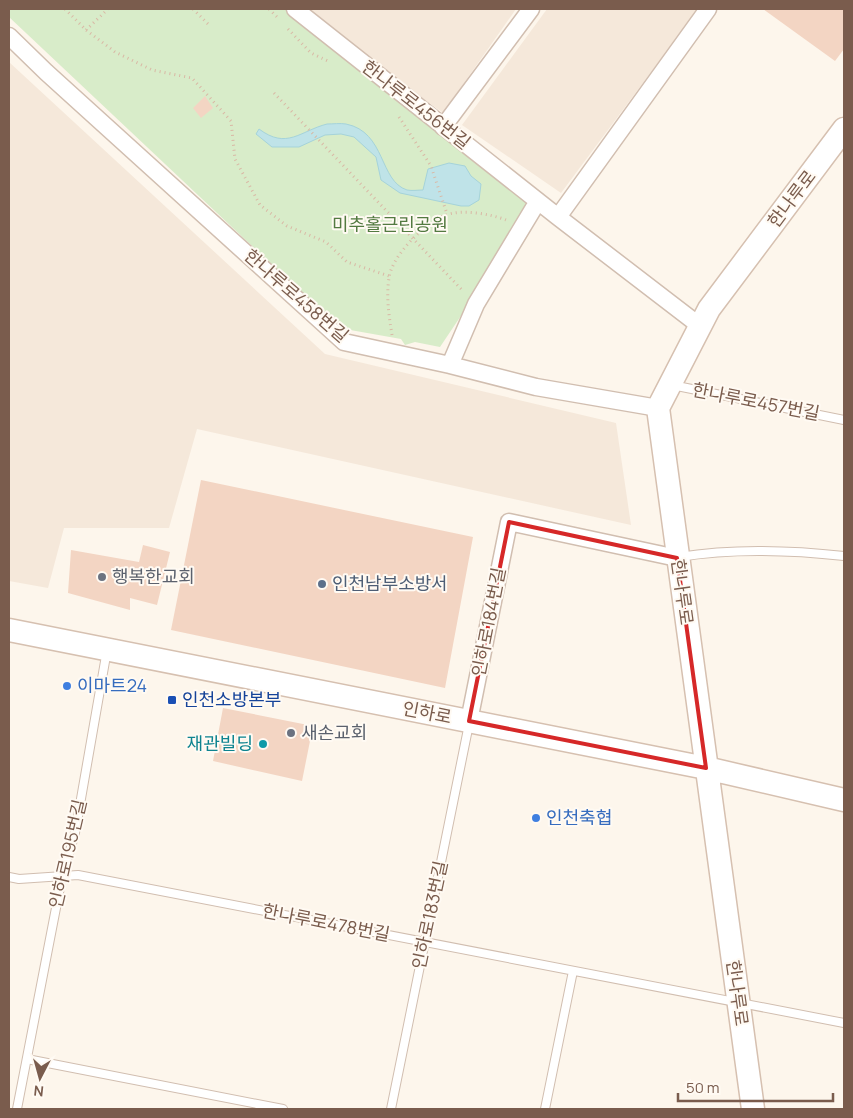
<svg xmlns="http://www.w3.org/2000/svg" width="853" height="1118" font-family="Manrope,'Noto Sans KR',sans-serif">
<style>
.residential{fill:#f5e8da}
.green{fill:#d8ecc9}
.water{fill:#bfe3e8;stroke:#a5d3da}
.building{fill:#f3d5c3}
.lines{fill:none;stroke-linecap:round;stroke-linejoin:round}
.service-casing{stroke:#d1beb0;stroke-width:10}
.minor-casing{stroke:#d1beb0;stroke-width:19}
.secondary-casing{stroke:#d6c0b0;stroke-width:25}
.path{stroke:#d9b8a5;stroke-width:3;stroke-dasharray:1 4;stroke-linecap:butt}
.service{stroke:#fff;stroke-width:8}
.minor{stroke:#fff;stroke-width:16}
.secondary{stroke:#fff;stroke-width:22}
.marked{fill:none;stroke:#d62828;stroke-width:4;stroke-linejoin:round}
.worship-dot{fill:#6b7280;stroke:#fffaf3;stroke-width:2}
.service-dot{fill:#5c6f8a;stroke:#fffaf3;stroke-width:2}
.shop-dot{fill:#3f7fe0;stroke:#fffaf3;stroke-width:2}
.transit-dot{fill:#1a4fb4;stroke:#fffaf3;stroke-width:2}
.culture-dot{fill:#0f9aa8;stroke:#fffaf3;stroke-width:2}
.labels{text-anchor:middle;stroke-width:4;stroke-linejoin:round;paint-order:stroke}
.street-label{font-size:18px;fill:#7a5c4d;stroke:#fffaf3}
.park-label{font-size:18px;fill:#537a41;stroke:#fffaf3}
.worship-label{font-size:18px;fill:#5b616d;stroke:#fffaf3;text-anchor:start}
.service-label{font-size:18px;fill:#4e5e75;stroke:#fffaf3;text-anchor:start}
.shop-label{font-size:18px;fill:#366cbe;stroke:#fffaf3;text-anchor:start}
.transit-label{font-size:18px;fill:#164399;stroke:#fffaf3;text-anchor:start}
.culture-label{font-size:18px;fill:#0d838f;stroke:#fffaf3;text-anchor:end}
</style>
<rect width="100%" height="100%" fill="#fdf6ec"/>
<path class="residential" d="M303,9H516L443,113Z
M547,9H698L561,193L462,125Z
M9,62L325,354L616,423L631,525L197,429L169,528H64L48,588L9,581Z"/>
<path class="green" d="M9,9H295L538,201L440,347L415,342L405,345L401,339L339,328L9,17Z"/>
<path class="water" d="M327,124C333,124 340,123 346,124C386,132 379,181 407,190C412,191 418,190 423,190L428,169L449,163L465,166L471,176L481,184L479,200L469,206H461L400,193L381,180L376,157L354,137L341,134L325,135L299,147H272L256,134L259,129C287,150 300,131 327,124Z"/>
<path class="building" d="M763,9H844V49L835,61Z
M205,96L213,108L201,118L193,108Z
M201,480L473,537L445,688L171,630Z
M143,545L170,552L157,605L130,598V610L68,593L71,550L139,562Z
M223,708L313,726L302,781L213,761Z"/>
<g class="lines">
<defs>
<path id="service" d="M672,385L844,420
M679,557C733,548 790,550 844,556
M9,877L19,879L78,875L844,1023
M27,1059L283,1109
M17,1109L62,877L75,833L107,650
M391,1109L469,724
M545,1109L573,971"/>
<path id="minor" d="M295,9L558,217L700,326
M9,36L46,72L344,342L450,365L536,387L658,408
M443,127L531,9
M558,217L708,9
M450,365L476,304L538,201
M469,721L509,522L677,558"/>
<path id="secondary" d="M9,630L706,768L844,800
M753,1109L658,408L709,309L844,129"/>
</defs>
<use href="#service" class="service-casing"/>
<use href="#minor" class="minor-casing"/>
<use href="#secondary" class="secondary-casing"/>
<path class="path" d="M65,9L86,30L115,52L152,70L192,78L231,121L235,159L260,205L287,226L326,242L347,262L389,276
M193,9L208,24
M269,9L279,19
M288,29L311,53L330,62
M86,30L108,9
M274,93L463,291
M399,117L431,166L447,214
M392,335C389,316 386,297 389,278C392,255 425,223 446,215C462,209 491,214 506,220"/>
<use href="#service" class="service"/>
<use href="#minor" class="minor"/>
<use href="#secondary" class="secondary"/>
</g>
<path class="marked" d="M509,522L677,558L706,768L469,721Z"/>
<g class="worship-dot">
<circle cx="102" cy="577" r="5"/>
<circle cx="291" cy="733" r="5"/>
</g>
<circle class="service-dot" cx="322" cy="584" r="5"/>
<g class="shop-dot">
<circle cx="67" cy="686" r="5"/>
<circle cx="536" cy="818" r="5"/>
</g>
<rect class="transit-dot" x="167" y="695" width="10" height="10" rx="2.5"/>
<circle class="culture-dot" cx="263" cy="744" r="5"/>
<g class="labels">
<g class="street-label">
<text transform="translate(416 105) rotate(38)" y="6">한나루로456번길</text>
<text transform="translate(792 199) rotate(-53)" y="6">한나루로</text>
<text transform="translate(296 296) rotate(41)" y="6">한나루로458번길</text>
<text transform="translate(756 402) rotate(11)" y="6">한나루로457번길</text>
<text transform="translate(682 592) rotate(82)" y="6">한나루로</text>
<text transform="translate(489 622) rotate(-79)" y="6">인하로184번길</text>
<text transform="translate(427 713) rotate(11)" y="6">인하로</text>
<text transform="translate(68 854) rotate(-77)" y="6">인하로195번길</text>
<text transform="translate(430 915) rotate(-78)" y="6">인하로183번길</text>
<text transform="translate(326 923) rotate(11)" y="6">한나루로478번길</text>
<text transform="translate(737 993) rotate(82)" y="6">한나루로</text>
</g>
<g class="park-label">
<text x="390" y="231">미추홀근린공원</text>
</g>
<g class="worship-label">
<text x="112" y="583">행복한교회</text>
<text x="301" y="739">새손교회</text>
</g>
<g class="service-label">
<text x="332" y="590">인천남부소방서</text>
</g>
<g class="shop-label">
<text x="77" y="692">이마트24</text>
<text x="546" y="824">인천축협</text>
</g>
<g class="transit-label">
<text x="182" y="706">인천소방본부</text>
</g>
<g class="culture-label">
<text x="253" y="750">재관빌딩</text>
</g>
</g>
<rect width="853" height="1118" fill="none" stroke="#7a5c4d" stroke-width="20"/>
<g transform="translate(40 1078) rotate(186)" stroke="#fffaf3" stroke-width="4" paint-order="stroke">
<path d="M0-4L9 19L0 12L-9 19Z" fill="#7a5c4d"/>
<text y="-8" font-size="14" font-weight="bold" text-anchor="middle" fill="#7a5c4d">N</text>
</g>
<path d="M678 1093v8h155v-8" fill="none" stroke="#7a5c4d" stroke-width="2.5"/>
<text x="686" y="1093" font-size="15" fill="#7a5c4d" stroke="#fffaf3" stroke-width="4" paint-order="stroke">50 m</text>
</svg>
